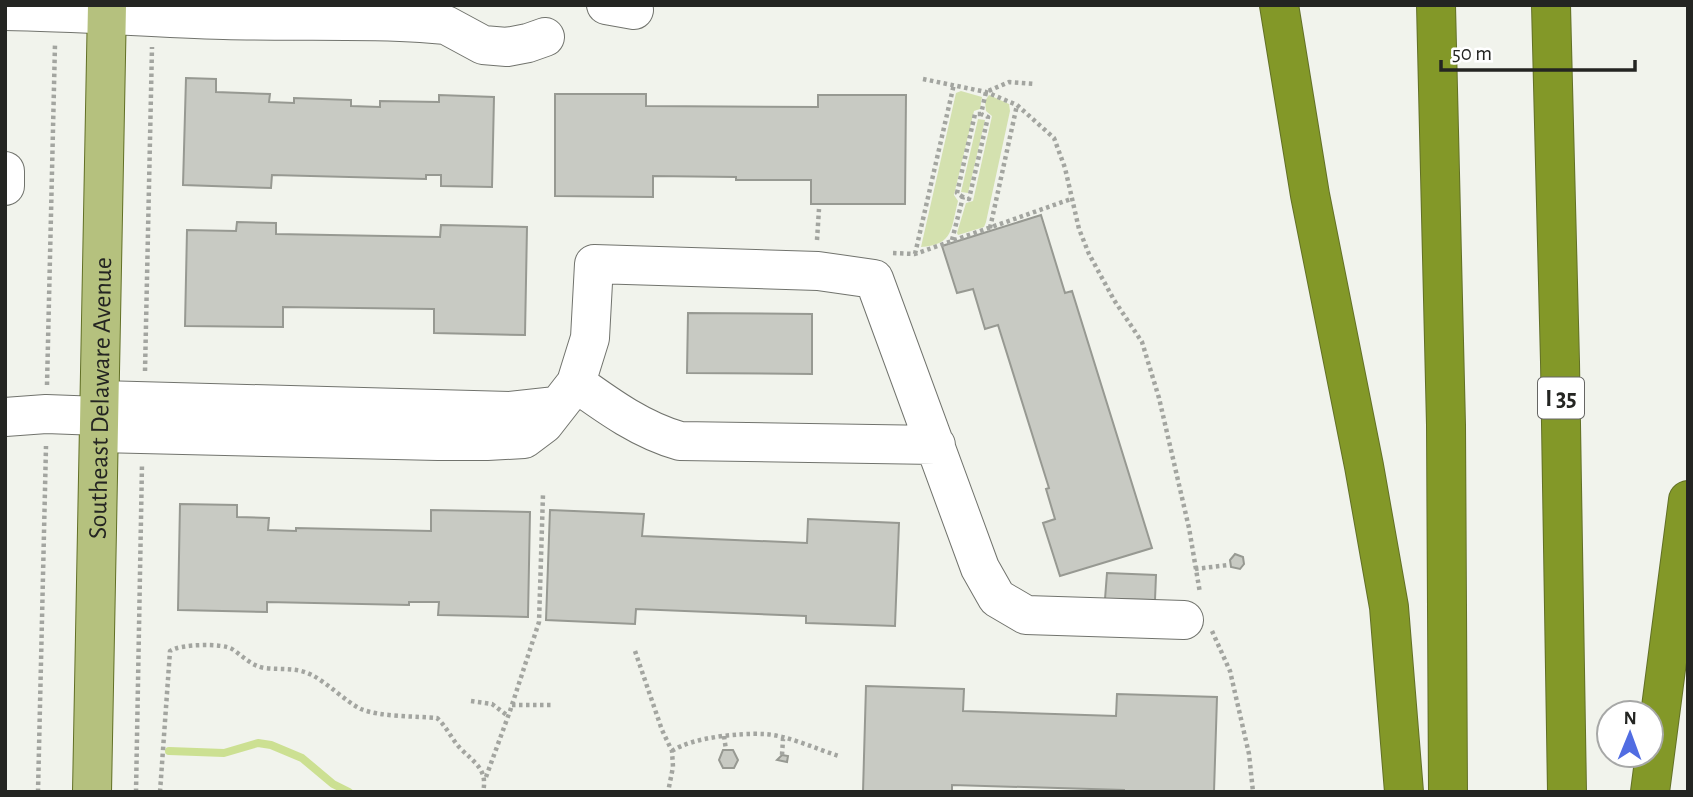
<svg xmlns="http://www.w3.org/2000/svg" width="1693" height="797" font-family="'Alegreya Sans',sans-serif">
<style>
.green{fill:#d4e1af}
.lines{fill:none;stroke-linecap:round;stroke-linejoin:round}
.stream{stroke:#cce092;stroke-width:8}
.building{fill:#c8cac3;stroke:#979992;stroke-width:2}
.minor-casing{stroke:#71736d;stroke-width:40}
.major-casing{stroke:#627026;stroke-width:40}
.highway-casing{stroke:#627026;stroke-width:40}
.path{stroke:#a3a5a0;stroke-width:4.5;stroke-dasharray:3.5 3.5;stroke-linecap:butt}
.minor{stroke:#fff;stroke-width:38}
.major{stroke:#b5c17e;stroke-width:38}
.highway{stroke:#839828;stroke-width:38}
.labels{text-anchor:middle;stroke-width:7;stroke-linejoin:round;paint-order:stroke}
.shield{fill:#fff;stroke:#666664;stroke-width:2}
.shield-label{font-size:24px;font-weight:bold;fill:#242522}
.street-label{font-size:26px;fill:#242522;stroke:#fff}
</style>
<rect width="100%" height="100%" fill="#f1f3ec"/>
<path class="green" d="M961,91L982,97L980,109L974,111L954,195L958,201C951,228 954,245 921,247L956,93Z
M989,95L1009,104L1010,111L986,222L984,227L958,235L957,233L966,203L973,201L992,116L986,111L985,101Z
M978,119L985,120L968,193L961,192Z"/>
<g class="lines">
<path class="stream" d="M169,751L224,753L258,743L271,745L302,758L333,784L349,792"/>
</g>
<path class="building" d="M186,78L216,79V92L270,94L269,102L294,103V98L351,100V106L380,107V101L439,102V95L494,97L492,187L441,186V175H426V179L272,175L271,188L183,185Z
M555,94H646V106L818,107V95H906L905,204H811V180H736V177L653,176V197L555,196Z
M1041,215L1065,293L1072,291L1152,548L1060,576L1043,523L1055,519L1046,489L1049,488L998,325L985,329L973,289L957,293L942,246Z
M237,222L276,223V234L440,237L441,225L527,227L525,335L434,333V309L283,307V327L185,326L187,230L236,231Z
M688,313L812,314V374L687,373Z
M180,504L237,505V517L269,518L268,530L296,531V528L431,531V510L530,512L528,617L438,615L439,602H409V605L267,602V612L178,610Z
M550,510L644,514L642,536L807,543L808,519L899,523L895,626L806,623V616L636,609L635,624L546,620Z
M1235,554L1243,557L1244,564L1240,569L1231,567L1230,560Z
M1107,573L1156,575L1155,600L1105,599Z
M866,686L964,689L963,711L1116,716L1117,694L1217,697L1214,792H1124V790L952,785V792H863Z
M723,750H733L738,760L734,768H723L719,760Z
M782,755L788,756L787,762L777,760Z"/>
<g class="lines">
<defs>
<path id="minor" d="M606,5L634,10
M5,11C78,12 151,18 224,20C290,22 356,19 421,23L446,25L483,45L507,47L528,43L545,37
M5,171V186
M100,400L510,411L556,406
M5,417L46,414L100,416
M99,433L438,441H487L524,439L544,424L576,383
M936,445L680,441C641,430 608,406 576,383L590,338L594,264L818,271L874,279L980,568L997,598L1026,615L1184,620"/>
<g id="major">
<path id="s1" d="M92,792L107,5"/>
</g>
<path id="highway" d="M1279,5L1310,195L1364,466L1389,607L1404,792
M1436,5L1446,425L1448,792
M1551,5L1560,362L1567,792
M1650,792L1688,500"/>
</defs>
<use href="#minor" class="minor-casing"/>
<use href="#major" class="major-casing"/>
<use href="#highway" class="highway-casing"/>
<path class="path" d="M923,79L986,92L1017,105L1054,138L1065,168L1079,229L1089,254L1114,300L1142,342L1159,398L1189,528L1200,593
M963,197L957,193L975,114H981
M990,228L1017,105
M817,240L819,209
M952,240L963,197L969,199L988,117L981,114L986,92L1009,82L1035,84
M893,253L915,254L1071,199
M915,254L954,84
M145,371L152,47
M47,385L55,44
M1195,569L1228,565
M1212,631L1230,671L1249,754L1253,792
M635,651L662,730L672,751L673,767L668,792
M471,701L492,704L508,716
M512,705H553
M724,736L726,750
M672,751C693,737 739,733 764,734C787,735 816,749 839,756
M782,755L783,739
M486,777L510,711L539,622L543,494
M38,792L46,446
M136,792L142,464
M160,792L170,651C179,644 223,643 232,649C243,656 251,666 265,668C282,670 296,667 312,675C329,684 346,702 361,709C380,717 415,716 437,718C447,727 452,740 461,749C475,763 488,770 483,792"/>
<use href="#minor" class="minor"/>
<use href="#major" class="major"/>
<use href="#highway" class="highway"/>
</g>
<g class="labels">
<rect class="shield" x="1538" y="377.5" width="46" height="41" rx="5"/>
<g class="shield-label">
<text x="1561" y="406">I 35</text>
</g>
<g class="street-label">
<text dy="9" stroke="none"><textPath href="#s1" startOffset="394">Southeast Delaware Avenue</textPath></text>
</g>
</g>
<rect width="1693" height="797" fill="none" stroke="#242522" stroke-width="14"/>
<g transform="translate(1630 734) rotate(1)"><circle r="33" fill="#ffffff" stroke="#a7a8a7" stroke-width="2"/>
<path d="M0-5L12 26L0 18L-12 26Z" fill="#516de2"/>
<text y="-10" font-size="19" font-weight="bold" text-anchor="middle" fill="#242522">N</text>
</g>
<path d="M1441 60v10h194v-10" fill="none" stroke="#242522" stroke-width="3.5"/>
<text x="1452" y="60" font-size="21" fill="#242522" stroke="#ffffff" stroke-width="5" paint-order="stroke">50 m</text>
</svg>
